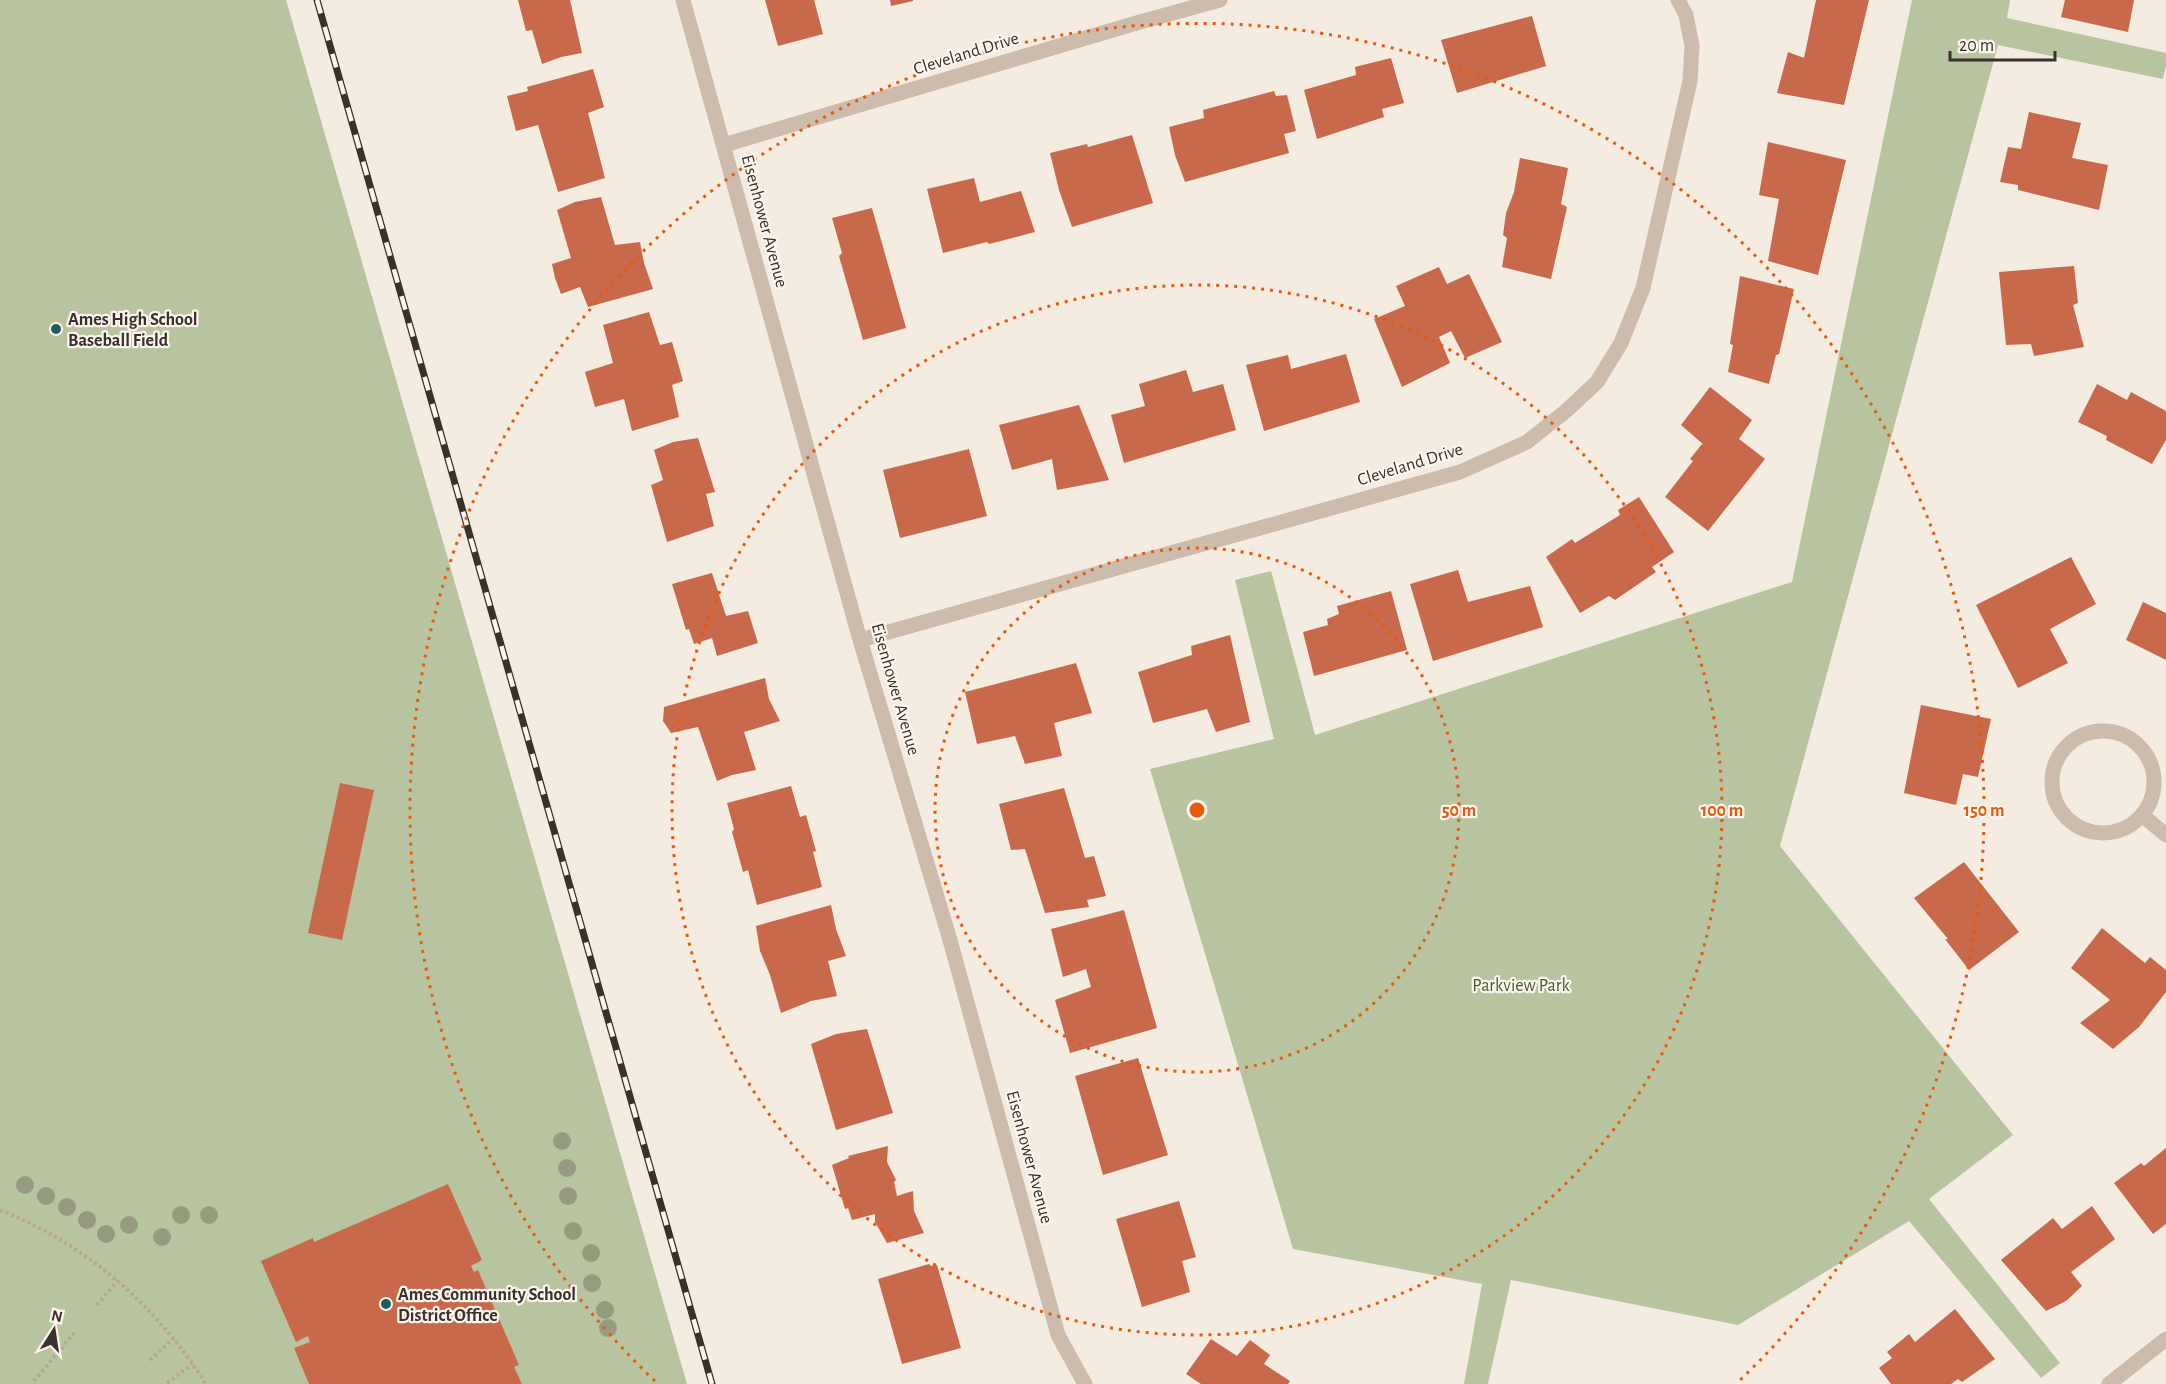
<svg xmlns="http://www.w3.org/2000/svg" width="2166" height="1384" font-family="'Alegreya Sans',sans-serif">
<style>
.green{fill:#b8c4a0}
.building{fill:#c8694b}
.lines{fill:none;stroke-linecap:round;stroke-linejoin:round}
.path{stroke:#b9a596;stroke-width:4;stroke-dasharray:3 3;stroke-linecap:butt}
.minor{stroke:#cdbbac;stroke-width:15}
.rail-casing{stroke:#3b302b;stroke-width:7}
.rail{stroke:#fbf5ee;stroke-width:4.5;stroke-dasharray:14;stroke-linecap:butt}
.tree{fill:#969b7f}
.ring{fill:none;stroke:#e8590c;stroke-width:3;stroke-dasharray:3 6}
.poi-dot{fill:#1f5a5e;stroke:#fbf5ee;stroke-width:2}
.labels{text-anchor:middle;stroke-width:4.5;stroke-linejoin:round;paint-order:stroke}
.street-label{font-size:18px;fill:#3b302b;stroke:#fbf5ee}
.poi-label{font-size:18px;font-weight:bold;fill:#3b302b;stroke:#fbf5ee;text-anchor:start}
.park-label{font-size:18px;fill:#4a5a2e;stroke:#fbf5ee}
.centre{fill:#e8590c;stroke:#fbf5ee;stroke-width:3}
.ring-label{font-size:18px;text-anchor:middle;font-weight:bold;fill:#e8590c;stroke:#fbf5ee;stroke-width:4.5;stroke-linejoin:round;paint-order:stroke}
</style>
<rect width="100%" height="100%" fill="#f4ebe1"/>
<path class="green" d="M0,0H286L687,1384H0Z
M1912,0H2010L2007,18L2166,53V66L2163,79L1998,45L1780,846L2013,1135L1929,1199L2060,1363L2041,1378L1909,1221L1738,1325L1511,1280L1488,1384H1464L1482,1284L1293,1249L1150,769L1274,739L1235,580L1271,571L1315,735L1792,582Z"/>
<path class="building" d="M518,0H570L582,53L561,57L542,64L532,30L526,31Z
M765,0H814L823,34L778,46Z
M890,0H913V1L891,6Z
M1816,0H1869L1844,105L1777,93L1788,52L1804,58Z
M2065,0H2134L2128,32L2061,17Z
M1532,16L1546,66L1457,93L1441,40Z
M1391,58L1404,103L1382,109L1384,117L1317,139L1304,90L1356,75L1355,67Z
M593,69L604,107L588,113L605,178L558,192L538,125L516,131L507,96L528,91L527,87Z
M1274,91L1276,96L1287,95L1296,131L1284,134L1289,153L1185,182L1175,155L1169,127L1204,118L1203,110Z
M2029,112L2081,123L2072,158L2108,165L2099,210L2018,190V185L2000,182L2008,147L2021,149Z
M1132,135L1153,203L1072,227L1059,190L1050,153L1087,144L1088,147Z
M1768,142L1846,160L1818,275L1768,261L1779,199L1759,195Z
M1520,158L1568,168L1561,204L1567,207L1551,279L1502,267L1507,238L1503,235L1506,213L1514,192Z
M974,178L980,202L1021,191L1035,232L989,244L987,242L943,253L927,189Z
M601,197L615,245L640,242L644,263L653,289L588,307L580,287L561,294L555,278L552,264L571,258L557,210L575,202Z
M872,208L906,328L863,340L839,256L842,253L832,218Z
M2074,266L2078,303L2073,305L2084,347L2034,356L2031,344L2006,345L1999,272Z
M1439,267L1447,284L1469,274L1502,342L1465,358L1451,331L1439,337L1450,363L1402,387L1374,319L1405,306L1396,286Z
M1740,276L1794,289L1779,354L1776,355L1769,384L1728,372L1733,345L1730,344Z
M649,312L660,345L672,342L683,381L672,385L679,417L632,431L624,399L595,407L585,372L613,363L603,325Z
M1346,354L1360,402L1264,431L1246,365L1288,355L1291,369Z
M1186,370L1193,392L1223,384L1236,430L1124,463L1111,415L1145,406L1139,384Z
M2097,384L2127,400L2131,392L2166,411V440L2152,464L2106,440L2107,436L2078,422Z
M1710,387L1752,420L1739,439L1765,459L1708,531L1665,497L1693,461L1690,459L1702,444L1704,445L1681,425Z
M1079,405L1109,480L1057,490L1052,459L1012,470L999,425Z
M698,438L715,492L706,494L714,526L667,542L651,485L663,480L654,450L673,442Z
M969,449L987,516L900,538L883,470Z
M1639,497L1674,552L1652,567L1656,572L1615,600L1609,596L1580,613L1546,557L1572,539L1575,543L1620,515L1618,510Z
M2071,557L2096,604L2050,629L2068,663L2018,688L1976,605Z
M1458,570L1468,602L1530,586L1543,627L1433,661L1410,584Z
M712,573L726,616L748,611L758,643L717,656L712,638L694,644L689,629L686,630L672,584Z
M1391,591L1407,650L1314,676L1303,632L1328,625L1327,619L1339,614L1337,606Z
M2143,602L2166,613V660L2126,640Z
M1230,635L1250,722L1216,732L1207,709L1153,723L1138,672L1192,655L1191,646Z
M1076,663L1092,713L1054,723L1062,756L1025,764L1015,736L977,744L965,692Z
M765,678L769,699L780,721L744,732L756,770L732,775L717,781L698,727L671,733L663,721L664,707Z
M1921,705L1991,719L1978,777L1963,774L1956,805L1904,793Z
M340,783L374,790L342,940L308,933Z
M791,786L800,817L806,815L816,851L813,852L822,887L757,905L748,870L743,872L732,832L734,829L727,803Z
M1064,788L1085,858L1094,856L1106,896L1087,900L1089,907L1045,913L1025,849L1011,850L999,804Z
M1964,862L2019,932L1969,970L1945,939H1948L1914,898Z
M831,905L836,929L846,956L828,961L837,996L811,1001L781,1013L770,975L760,951L756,926Z
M1124,910L1157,1028L1070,1053L1055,1000L1091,987L1086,969L1063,977L1051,929Z
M2102,928L2145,963L2150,957L2166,970V992L2139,1027L2113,1049L2080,1023L2110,1000L2071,968Z
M867,1029L893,1113L836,1130L811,1044L836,1034Z
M1138,1058L1168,1155L1103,1175L1075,1076Z
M888,1146L887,1162L896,1180L894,1182L897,1196L913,1191L914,1211L924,1233L887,1243L875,1222V1214L852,1220L848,1208L845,1209L832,1165L849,1158L848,1156Z
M2166,1148V1224L2153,1234L2114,1183L2141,1163L2144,1166Z
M448,1184L482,1260L471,1266L474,1272L478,1270L519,1365L514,1367L522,1384H309L294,1348L310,1342L308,1336L296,1342L261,1261L313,1238L314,1242Z
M1179,1201L1196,1257L1182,1261L1190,1292L1142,1307L1116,1219Z
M2092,1206L2115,1239L2071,1272L2082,1286L2066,1301L2046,1311L2001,1260L2053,1218L2062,1229Z
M929,1264L931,1266L937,1265L961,1348L902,1364L878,1279Z
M1955,1309L1995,1359L1962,1382L1958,1379L1951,1384H1891L1879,1368L1892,1358L1887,1352L1909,1334L1915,1342Z
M1211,1339L1237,1356L1250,1340L1270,1355L1264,1364L1290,1381L1288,1384H1201L1186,1374Z"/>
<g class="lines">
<path class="path" d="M0,1210C87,1244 156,1306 206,1384
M97,1305L118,1280
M150,1360L174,1338
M34,1381L74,1333
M167,1383L193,1364"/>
<path class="minor" d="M683,0L860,640L950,940L1058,1335L1085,1384
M724,145L1140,22L1220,0
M860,640L1460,472L1527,442L1566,411L1597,382L1621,343L1643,288L1690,81L1692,46L1686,15L1678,0
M2052 782a51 51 0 1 1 102 0a51 51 0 1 1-102 0Z
M2143,816L2166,835
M2109,1384L2166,1339"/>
<defs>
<path id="rail" d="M317,0L712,1384"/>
</defs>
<use href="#rail" class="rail-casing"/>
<use href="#rail" class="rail"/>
</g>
<g class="tree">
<circle cx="562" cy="1141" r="9"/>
<circle cx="567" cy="1168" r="9"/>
<circle cx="25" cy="1185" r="9"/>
<circle cx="46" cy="1196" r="9"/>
<circle cx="568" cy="1196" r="9"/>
<circle cx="67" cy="1207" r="9"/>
<circle cx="181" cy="1215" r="9"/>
<circle cx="209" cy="1215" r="9"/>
<circle cx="87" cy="1220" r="9"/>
<circle cx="129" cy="1225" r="9"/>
<circle cx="573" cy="1231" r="9"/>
<circle cx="106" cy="1234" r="9"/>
<circle cx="162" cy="1237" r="9"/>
<circle cx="591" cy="1253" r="9"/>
<circle cx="592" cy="1283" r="9"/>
<circle cx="605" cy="1310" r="9"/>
<circle cx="608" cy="1328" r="9"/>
</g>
<g class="ring">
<circle cx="1197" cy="810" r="262"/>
<circle cx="1197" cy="810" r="525"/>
<path d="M655 1381A787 787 0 1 1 1739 1381"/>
</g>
<g class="poi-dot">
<circle cx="56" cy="329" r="6"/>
<circle cx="386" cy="1304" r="6"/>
</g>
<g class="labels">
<g class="street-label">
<text transform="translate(966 53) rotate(-17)" y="6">Cleveland Drive</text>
<text transform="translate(765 221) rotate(75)" y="6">Eisenhower Avenue</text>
<text transform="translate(1410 464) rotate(-17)" y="6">Cleveland Drive</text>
<text transform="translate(896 689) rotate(74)" y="6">Eisenhower Avenue</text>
<text transform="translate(1030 1157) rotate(75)" y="6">Eisenhower Avenue</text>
</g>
<g class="poi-label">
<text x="68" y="325">Ames High School<tspan x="68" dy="21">Baseball Field</tspan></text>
<text x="398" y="1300">Ames Community School<tspan x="398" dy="21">District Office</tspan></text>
</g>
<g class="park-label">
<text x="1521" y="991">Parkview Park</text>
</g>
</g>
<circle cx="1197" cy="810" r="9" class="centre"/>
<g class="ring-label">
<text x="1459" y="816">50 m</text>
<text x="1722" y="816">100 m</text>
<text x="1984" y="816">150 m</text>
</g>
<g transform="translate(54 1330) rotate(12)" stroke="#fbf5ee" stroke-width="4.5" paint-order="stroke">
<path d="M0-4.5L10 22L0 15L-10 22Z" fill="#3b302b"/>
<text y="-9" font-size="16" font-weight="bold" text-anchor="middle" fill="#3b302b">N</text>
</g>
<path d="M1950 51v9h105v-9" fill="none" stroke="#3b302b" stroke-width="3"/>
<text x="1959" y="51" font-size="18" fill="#3b302b" stroke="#fbf5ee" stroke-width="4.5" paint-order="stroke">20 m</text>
</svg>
